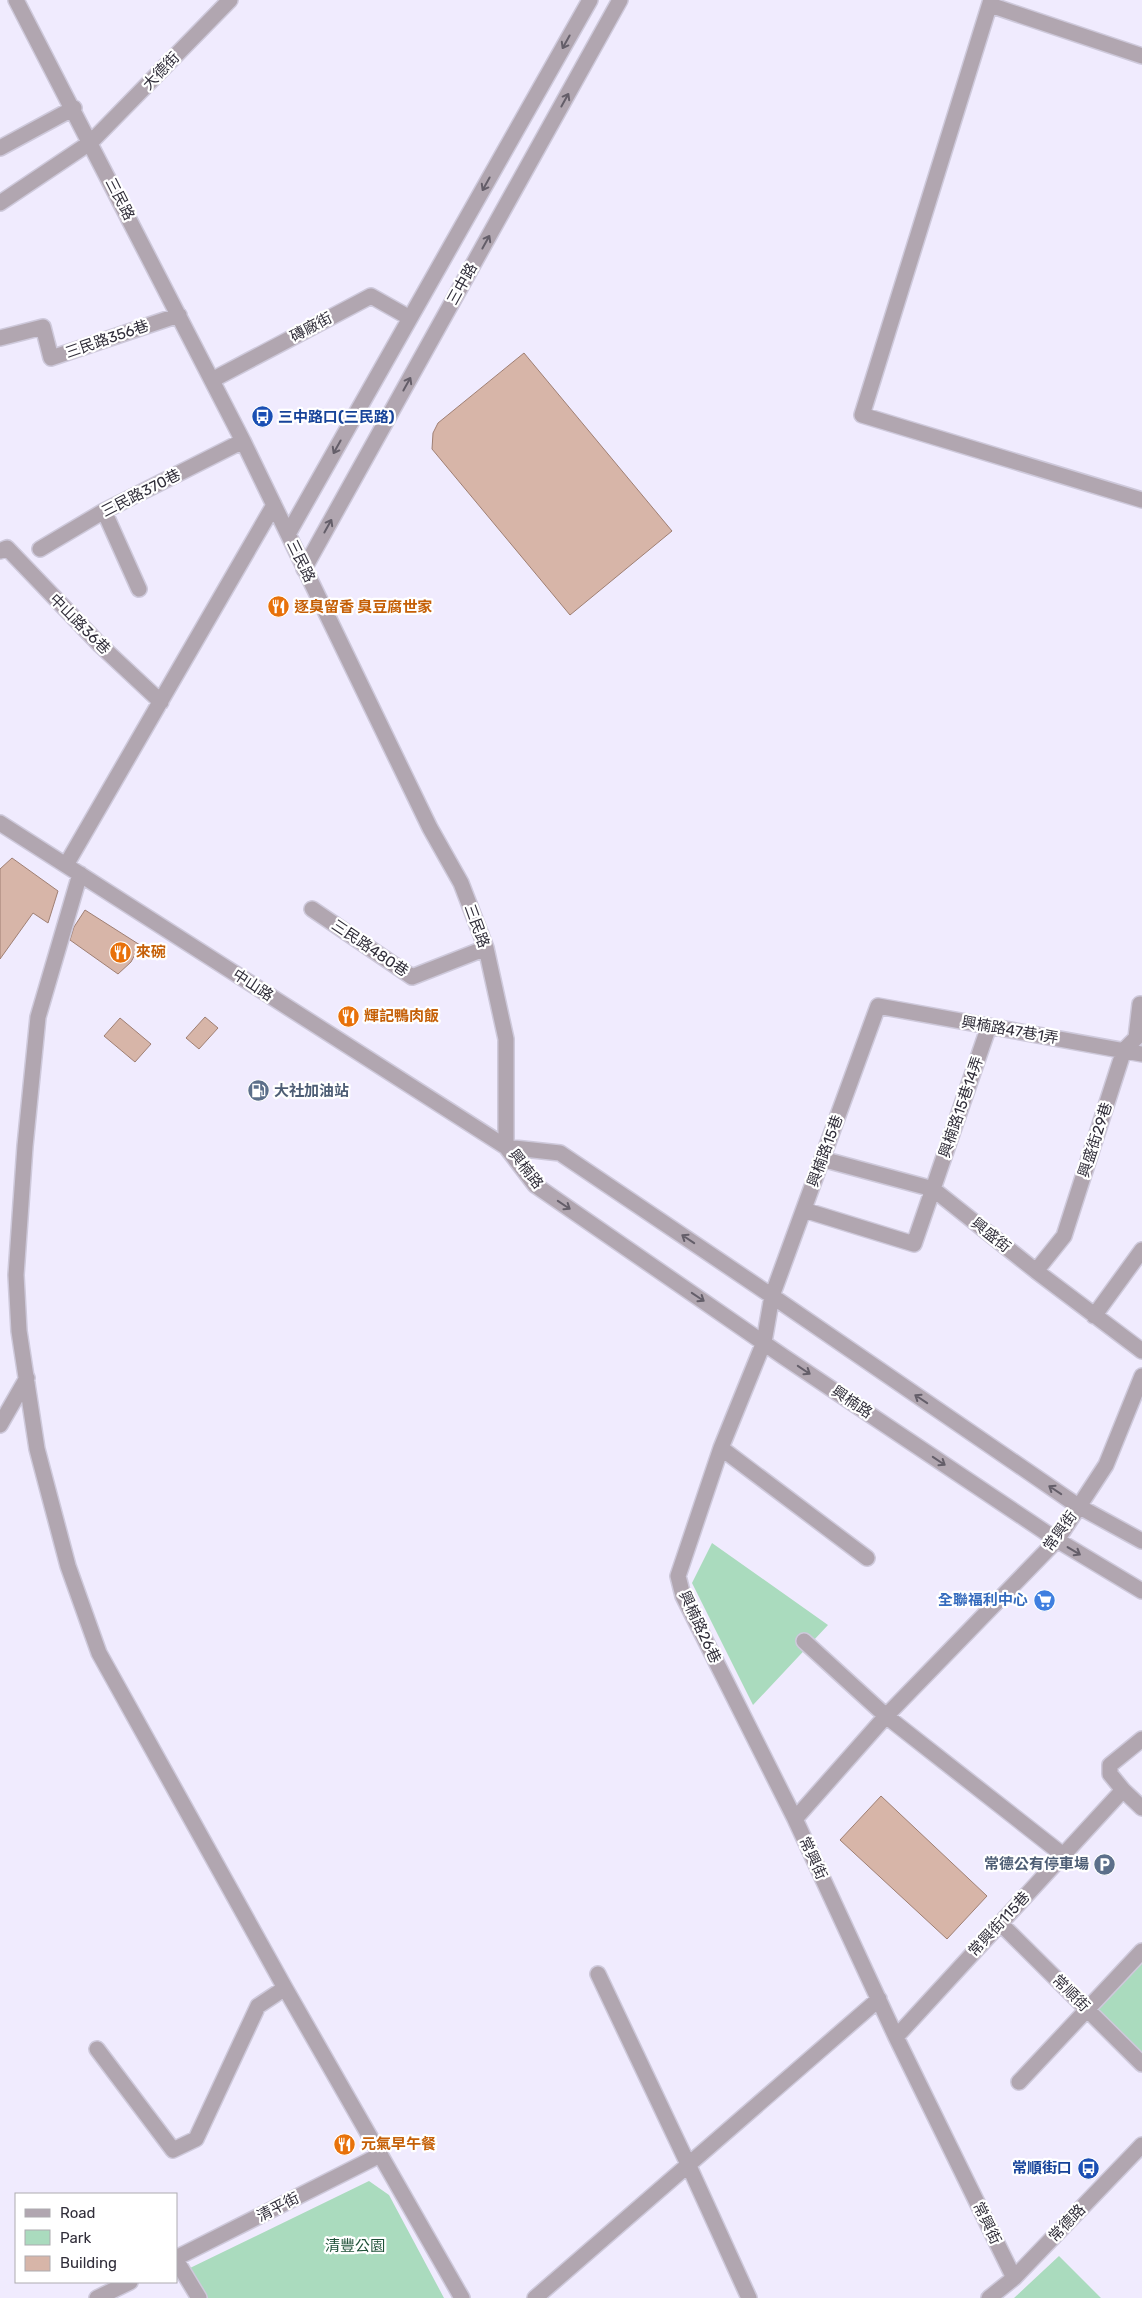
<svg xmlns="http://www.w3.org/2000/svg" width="1142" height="2298" font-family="Rubik,'Noto Sans TC',sans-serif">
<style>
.green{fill:#aadbbe}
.building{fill:#d7b5a8;stroke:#9f7f73}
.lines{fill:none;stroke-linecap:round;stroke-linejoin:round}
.minor-casing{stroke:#cec9db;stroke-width:18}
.minor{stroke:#b1a6b0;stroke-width:15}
.oneway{stroke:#645e69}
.labels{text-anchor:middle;stroke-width:4.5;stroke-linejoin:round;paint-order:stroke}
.street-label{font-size:15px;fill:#312e3a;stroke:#fff}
.transit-label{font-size:15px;font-weight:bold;fill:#164399;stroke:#fff;text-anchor:start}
.food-label{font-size:15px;font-weight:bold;fill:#c56008;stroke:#fff;text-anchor:start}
.service-label{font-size:15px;font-weight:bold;fill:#4e5e75;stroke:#fff;text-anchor:start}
.shop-label{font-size:15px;font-weight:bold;fill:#366cbe;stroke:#fff;text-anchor:end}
.park-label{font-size:15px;fill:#1f5138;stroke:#fff}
</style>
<rect width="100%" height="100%" fill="#f0ebfe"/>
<path class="green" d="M712,1543L828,1625L753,1705L692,1583Z
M1142,1951V2064L1088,2010Z
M369,2181L389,2195L444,2298H208L190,2268Z
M1059,2256L1101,2298H1014Z"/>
<path class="building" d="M524,353L672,531L570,615L432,449L433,433L438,423Z
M12,858L58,891L48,923L33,913L0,959V869Z
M85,910L140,945L131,962L118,974L70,940L74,927Z
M205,1017L218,1028L199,1049L186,1038Z
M120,1018L151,1044L135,1062L104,1036Z
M881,1796L987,1896L947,1939L840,1840Z"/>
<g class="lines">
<defs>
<path id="minor" d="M16,0L243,441L430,828L461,883L486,948L506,1039V1147
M991,0L862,415L1142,500
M990,5L1142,56
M0,148L74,108
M0,203L91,142L230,0
M0,338L43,327L51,358L179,315
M212,380L371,296L410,318
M104,511L139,589
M288,534L590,0
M40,549L104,511L243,441
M0,551L7,548L100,645L161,702
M304,569L620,0
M0,823L506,1147L535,1185L784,1357L1057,1540L1142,1591
M66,865L274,505
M80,874L38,1017L25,1146L16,1275L19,1331L37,1449L68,1566L99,1653L285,1988L462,2298
M312,909L412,977L486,948
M506,1147L560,1153L772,1296L1078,1506L1142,1541
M822,1159L933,1189L1036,1271L1142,1351
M804,1210L914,1244L989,1026
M1036,1271L1064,1236L1124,1050L1136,1038L1140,1004
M1094,1316L1142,1250
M0,1425L27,1378
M721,1448L867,1558
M804,1641L886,1716L1063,1855
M1142,1739L1110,1765V1774L1123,1790L1142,1808
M795,1819L683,1596L678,1576L721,1448L764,1342L772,1296L878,1006L1142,1054
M1000,1923L1142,2064
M598,1974L688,2164L749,2298
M896,2037L1123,1790
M97,2049L173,2150L196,2139L258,2006L285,1988
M1019,2082L1142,1951
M176,2258L380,2155
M176,2260L199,2298
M1014,2278L896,2037L795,1819L886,1716L1057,1540L1106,1465L1142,1376
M97,2298L130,2282
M535,2298L879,1999
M989,2298L1014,2278L1142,2145"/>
</defs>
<use href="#minor" class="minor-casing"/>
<use href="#minor" class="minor"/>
</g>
<defs><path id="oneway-shaft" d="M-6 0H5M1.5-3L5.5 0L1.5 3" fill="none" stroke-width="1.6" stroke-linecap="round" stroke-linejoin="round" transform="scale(1.25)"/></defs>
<g class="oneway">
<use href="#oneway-shaft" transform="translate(566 42) rotate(119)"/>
<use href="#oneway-shaft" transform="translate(565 100) rotate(-61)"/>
<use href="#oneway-shaft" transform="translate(486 184) rotate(119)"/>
<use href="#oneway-shaft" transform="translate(486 242) rotate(-61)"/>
<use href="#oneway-shaft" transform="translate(407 384) rotate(-61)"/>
<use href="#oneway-shaft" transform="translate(337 447) rotate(119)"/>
<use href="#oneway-shaft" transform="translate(328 526) rotate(-61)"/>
<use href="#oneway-shaft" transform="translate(564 1205) rotate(34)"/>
<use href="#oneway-shaft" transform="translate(688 1239) rotate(-146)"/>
<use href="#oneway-shaft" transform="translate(698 1297) rotate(34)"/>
<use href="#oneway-shaft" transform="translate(804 1370) rotate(34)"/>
<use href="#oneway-shaft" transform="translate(921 1399) rotate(-146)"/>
<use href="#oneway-shaft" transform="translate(939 1461) rotate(34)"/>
<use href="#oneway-shaft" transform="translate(1055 1490) rotate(-146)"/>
<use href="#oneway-shaft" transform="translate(1074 1551) rotate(31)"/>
</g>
<defs>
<symbol id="bus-disc" viewBox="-11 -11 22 22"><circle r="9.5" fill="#1a4fb4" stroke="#fff"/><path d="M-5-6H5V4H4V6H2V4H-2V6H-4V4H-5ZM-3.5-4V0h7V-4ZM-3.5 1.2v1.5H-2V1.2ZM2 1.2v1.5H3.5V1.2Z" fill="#fff"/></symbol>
<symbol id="restaurant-disc" viewBox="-11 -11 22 22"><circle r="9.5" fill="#e8710a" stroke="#fff"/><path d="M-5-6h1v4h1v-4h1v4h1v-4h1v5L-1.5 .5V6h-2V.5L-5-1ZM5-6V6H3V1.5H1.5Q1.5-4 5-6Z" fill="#fff"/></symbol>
<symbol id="fuel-disc" viewBox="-11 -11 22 22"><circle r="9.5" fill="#5c6f8a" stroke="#fff"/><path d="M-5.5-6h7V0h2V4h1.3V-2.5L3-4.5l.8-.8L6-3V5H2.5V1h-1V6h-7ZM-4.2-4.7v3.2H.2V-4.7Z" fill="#fff"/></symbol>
<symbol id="supermarket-disc" viewBox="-11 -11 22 22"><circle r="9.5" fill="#3f7fe0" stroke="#fff"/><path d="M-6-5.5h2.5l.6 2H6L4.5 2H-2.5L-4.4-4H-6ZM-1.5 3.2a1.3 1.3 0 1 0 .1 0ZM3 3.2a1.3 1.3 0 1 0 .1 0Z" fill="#fff"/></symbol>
<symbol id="parking-disc" viewBox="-11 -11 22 22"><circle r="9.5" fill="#5c6f8a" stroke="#fff"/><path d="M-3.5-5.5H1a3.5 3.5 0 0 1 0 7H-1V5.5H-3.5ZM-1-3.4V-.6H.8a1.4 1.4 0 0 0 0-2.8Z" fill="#fff"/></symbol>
</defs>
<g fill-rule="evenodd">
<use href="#bus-disc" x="250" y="404" width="25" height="25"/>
<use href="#restaurant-disc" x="266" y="594" width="25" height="25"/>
<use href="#restaurant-disc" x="108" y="940" width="25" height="25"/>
<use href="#restaurant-disc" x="336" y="1004" width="25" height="25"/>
<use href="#fuel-disc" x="246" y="1078" width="25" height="25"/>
<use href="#supermarket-disc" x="1032" y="1588" width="25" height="25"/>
<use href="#parking-disc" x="1092" y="1852" width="25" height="25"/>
<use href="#restaurant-disc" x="332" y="2132" width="25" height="25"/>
<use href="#bus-disc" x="1076" y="2156" width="25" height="25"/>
</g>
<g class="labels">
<g class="street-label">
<text transform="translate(161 71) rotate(-46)" y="5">大德街</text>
<text transform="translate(120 199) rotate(63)" y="5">三民路</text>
<text transform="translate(462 284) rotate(-61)" y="5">三中路</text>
<text transform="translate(311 327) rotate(-28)" y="5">磚廠街</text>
<text transform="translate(107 339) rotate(-19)" y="5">三民路356巷</text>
<text transform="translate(141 493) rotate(-27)" y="5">三民路370巷</text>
<text transform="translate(301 561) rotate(64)" y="5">三民路</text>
<text transform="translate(80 624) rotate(45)" y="5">中山路36巷</text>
<text transform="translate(477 926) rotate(70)" y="5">三民路</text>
<text transform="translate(370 948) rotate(34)" y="5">三民路480巷</text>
<text transform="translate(253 985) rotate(33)" y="5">中山路</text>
<text transform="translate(1010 1030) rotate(10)" y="5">興楠路47巷1弄</text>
<text transform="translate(961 1107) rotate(-71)" y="5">興楠路15巷14弄</text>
<text transform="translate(1095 1140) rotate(-72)" y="5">興盛街29巷</text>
<text transform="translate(825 1151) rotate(-70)" y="5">興楠路15巷</text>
<text transform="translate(526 1169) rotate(52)" y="5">興楠路</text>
<text transform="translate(991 1235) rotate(39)" y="5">興盛街</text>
<text transform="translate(852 1402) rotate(34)" y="5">興楠路</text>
<text transform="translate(1060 1531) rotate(-54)" y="5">常興街</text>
<text transform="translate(700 1627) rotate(65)" y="5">興楠路26巷</text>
<text transform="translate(813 1858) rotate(65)" y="5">常興街</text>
<text transform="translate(999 1924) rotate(-47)" y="5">常興街115巷</text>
<text transform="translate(1071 1993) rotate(45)" y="5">常順街</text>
<text transform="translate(278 2207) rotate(-27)" y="5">清平街</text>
<text transform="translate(987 2223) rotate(64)" y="5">常興街</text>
<text transform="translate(1067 2223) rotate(-46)" y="5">常德路</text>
</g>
<g class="transit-label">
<text x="278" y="422">三中路口(三民路)</text>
<text x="1072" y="2173" text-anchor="end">常順街口</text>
</g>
<g class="food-label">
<text x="294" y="612">逐臭留香 臭豆腐世家</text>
<text x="136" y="957">來碗</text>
<text x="364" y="1021">輝記鴨肉飯</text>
<text x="361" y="2149">元氣早午餐</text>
</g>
<g class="service-label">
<text x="274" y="1096">大社加油站</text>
<text x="1089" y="1869" text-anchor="end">常德公有停車場</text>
</g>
<g class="shop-label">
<text x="1028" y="1605">全聯福利中心</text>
</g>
<g class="park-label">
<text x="355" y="2251">清豐公園</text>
</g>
</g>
<rect x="15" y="2193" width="162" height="90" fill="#ffffff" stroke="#adabb0"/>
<rect x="25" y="2209" width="25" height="8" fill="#b1a6b0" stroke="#adabb0"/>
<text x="60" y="2218" font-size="15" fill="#312e3a">Road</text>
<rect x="25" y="2230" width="25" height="15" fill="#aadbbe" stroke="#adabb0"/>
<text x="60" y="2243" font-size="15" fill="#312e3a">Park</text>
<rect x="25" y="2256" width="25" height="15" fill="#d7b5a8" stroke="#adabb0"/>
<text x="60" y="2268" font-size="15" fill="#312e3a">Building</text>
</svg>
